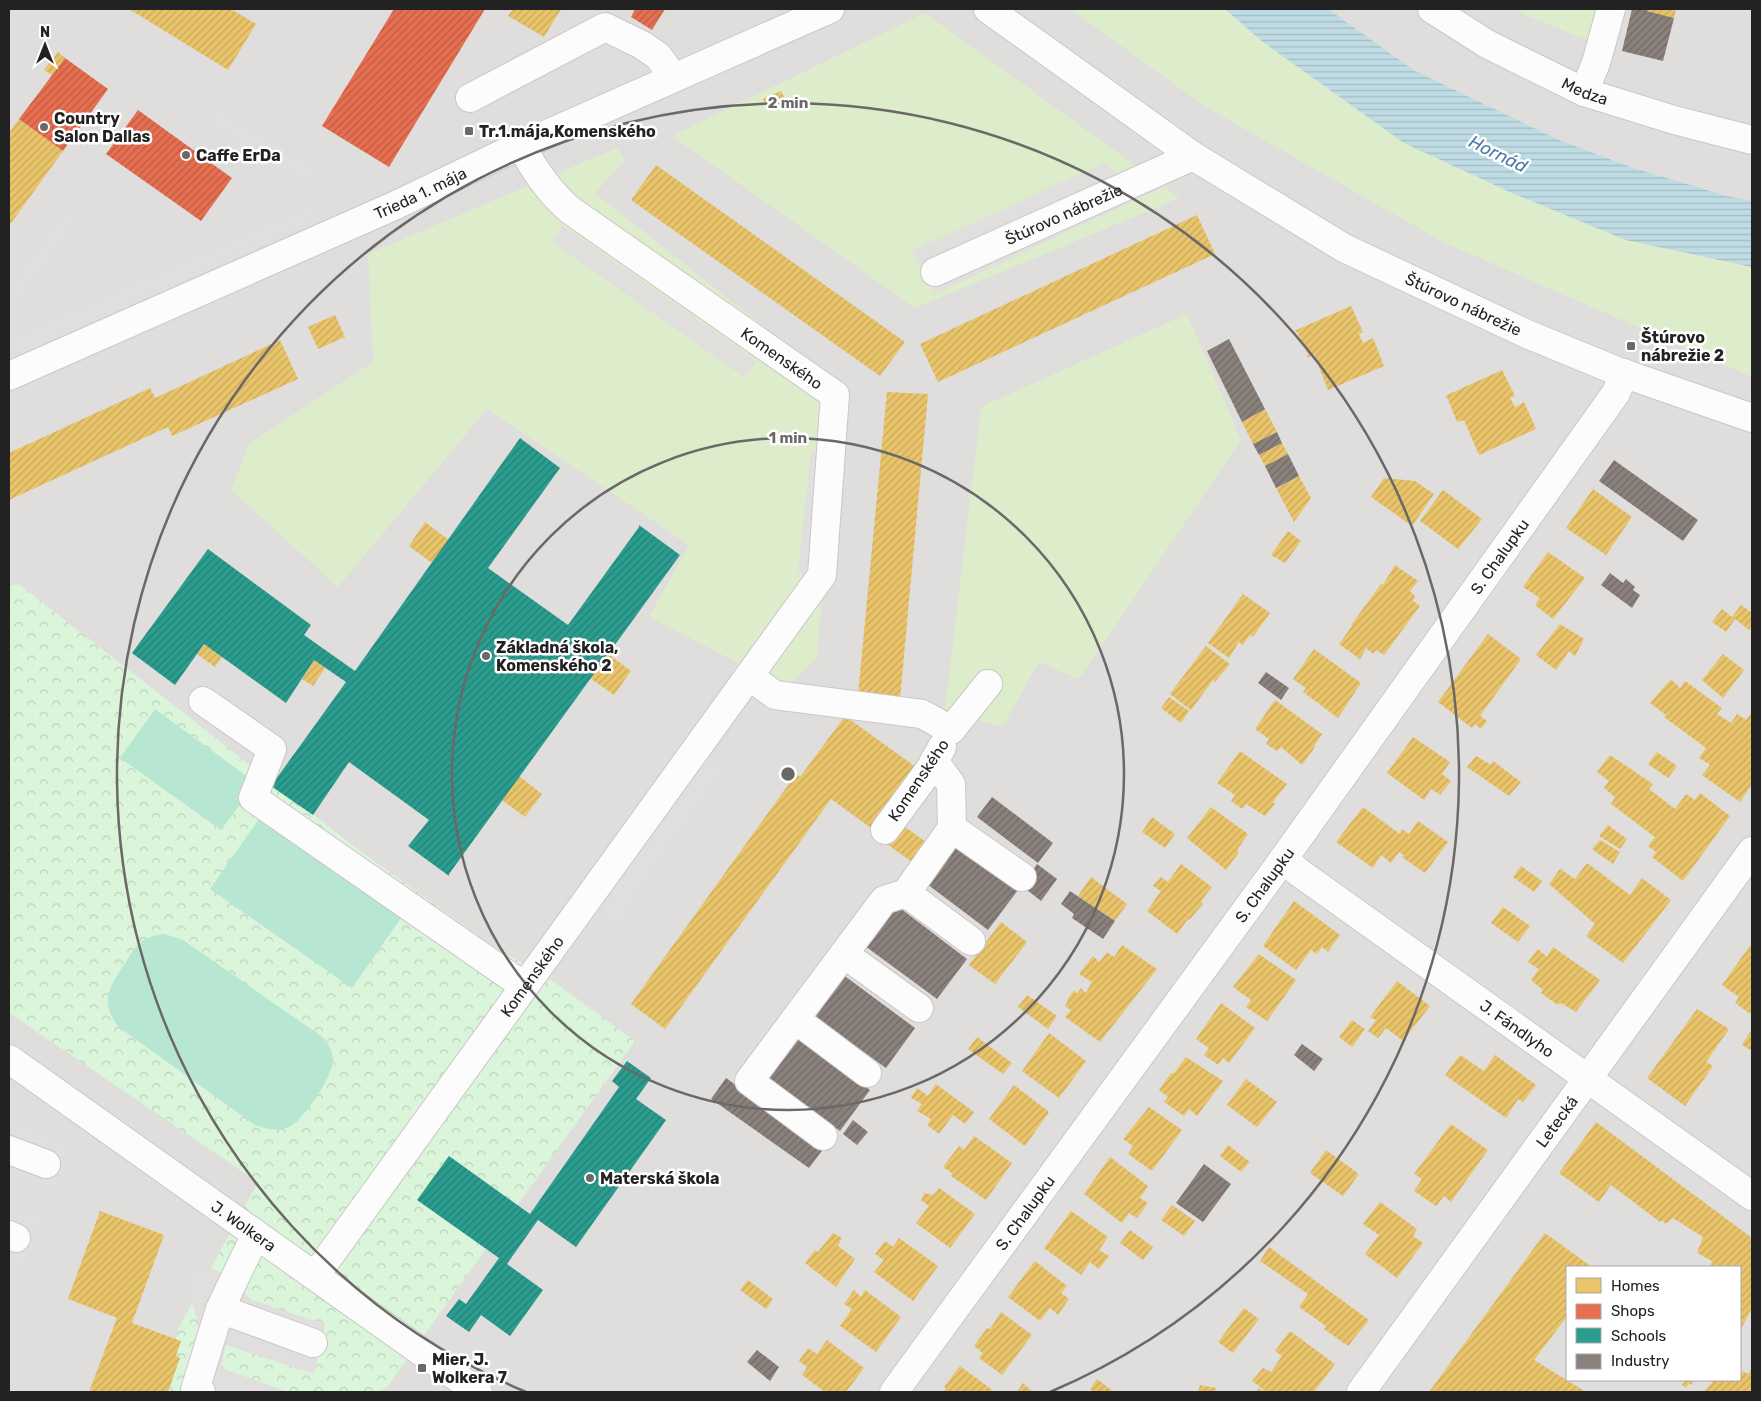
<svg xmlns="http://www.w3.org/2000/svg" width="1761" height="1401" font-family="Rubik,sans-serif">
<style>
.residential{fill:#dfdedc;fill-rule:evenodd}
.grass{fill:#ddeccb}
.park{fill:url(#park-crowns)}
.pitch{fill:#b7e6d2}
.parking{fill:#e0dfde}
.water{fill:url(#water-rules)}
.homes{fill:url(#homes-hatch)}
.shops{fill:url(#shops-hatch)}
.schools{fill:url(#schools-hatch)}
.industry{fill:url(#industry-hatch)}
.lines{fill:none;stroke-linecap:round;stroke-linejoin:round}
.minor-casing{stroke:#c9c8c7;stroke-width:30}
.minor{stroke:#fdfcfc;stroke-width:28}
.ring{fill:none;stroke:#6a6968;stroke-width:2.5}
.poi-dot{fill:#6a6968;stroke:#fff;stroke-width:2}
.labels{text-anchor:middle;stroke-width:5;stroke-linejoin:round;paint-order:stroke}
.street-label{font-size:16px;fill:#222;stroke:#fff}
.poi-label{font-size:16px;font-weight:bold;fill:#222;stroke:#fff;text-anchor:start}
.water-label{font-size:18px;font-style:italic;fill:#4a7aab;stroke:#fff}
.centre{fill:#6a6968;stroke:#fff;stroke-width:2.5}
.ring-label{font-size:15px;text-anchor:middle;font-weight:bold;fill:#6a6968;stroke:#fff;stroke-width:5;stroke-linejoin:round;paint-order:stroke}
</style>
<defs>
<pattern id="park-crowns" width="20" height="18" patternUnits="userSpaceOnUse" patternTransform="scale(1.25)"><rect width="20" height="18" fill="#daf5da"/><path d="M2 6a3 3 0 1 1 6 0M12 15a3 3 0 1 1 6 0" fill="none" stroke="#bbd2bb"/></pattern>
<pattern id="water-rules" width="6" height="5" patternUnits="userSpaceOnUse" patternTransform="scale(1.25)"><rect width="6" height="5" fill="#bfdbe3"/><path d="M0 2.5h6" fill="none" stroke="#a4bcc2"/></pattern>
<pattern id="homes-hatch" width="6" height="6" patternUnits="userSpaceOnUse" patternTransform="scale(1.25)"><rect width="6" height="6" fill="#e9c46a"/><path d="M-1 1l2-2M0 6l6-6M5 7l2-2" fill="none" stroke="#c8a85c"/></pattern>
<pattern id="shops-hatch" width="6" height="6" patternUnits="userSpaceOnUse" patternTransform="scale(1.25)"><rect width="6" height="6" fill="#e76f51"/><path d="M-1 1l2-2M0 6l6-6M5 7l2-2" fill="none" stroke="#bb5b43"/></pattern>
<pattern id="schools-hatch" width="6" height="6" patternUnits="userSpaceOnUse" patternTransform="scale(1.25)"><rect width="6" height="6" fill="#2a9d8f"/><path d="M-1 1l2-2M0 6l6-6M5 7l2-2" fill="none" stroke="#248074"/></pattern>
<pattern id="industry-hatch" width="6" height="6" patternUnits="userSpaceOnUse" patternTransform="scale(1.25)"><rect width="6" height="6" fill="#8a817c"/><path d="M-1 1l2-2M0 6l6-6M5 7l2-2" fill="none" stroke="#706965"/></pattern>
</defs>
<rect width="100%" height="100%" fill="#f0eeeb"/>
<path class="residential" d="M9,9H1752V1392H9ZM1567,1267H1740V1380H1567Z"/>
<path class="grass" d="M1070,9H1225L1263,42L1404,143L1626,240L1752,267V377L1445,243L1206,107Z
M1515,9H1603L1595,38L1587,40L1525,15Z
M925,13L1180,198L915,308L672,136Z
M617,148L625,160L595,193L838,386L817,658L787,688L649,617L689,545L487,409L338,587L231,490L249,444L373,362L368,254Z
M1187,314L1241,440L1079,679L1039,662L1002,727L945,710L981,407Z"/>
<path class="park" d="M19,584L356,848L490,944L554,982L635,1041L387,1387L378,1392H164L178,1329L258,1182L9,1013V586Z"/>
<path class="pitch" d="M155,709L256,783L221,830L120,758Z
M259,819L401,918L352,988L210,889Z
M165,934L183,940L321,1036C327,1042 332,1049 333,1059C334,1075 304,1120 289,1127C277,1132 267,1129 255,1125L120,1028C99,1004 108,988 124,965C136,946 141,936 165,934Z"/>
<path class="parking" d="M1716,9H1752V19L1716,10Z
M216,106L318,169L307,185L207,123Z
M1104,163L1117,175L920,268L912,251Z
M1169,171L1170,184L932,295L936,279Z
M311,203L317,220L9,361V337Z
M66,207L81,217L20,302L9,293V284Z
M562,225L757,361L744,377L552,242Z
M811,450L824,452L808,578L798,571Z
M711,752L724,773L650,876L617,933L595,913Z
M9,1119L70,1143L51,1193L9,1177Z
M9,1203L42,1216L24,1269L9,1263Z
M181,1258L222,1273L252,1300L325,1324L314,1374L226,1345L221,1368L288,1392H185L202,1339Z"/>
<path class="water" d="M1225,9H1328L1415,71L1559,140L1633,168L1727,196L1752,201V267L1626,240L1512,193L1404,143L1263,42Z"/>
<path class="homes" d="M129,9H231L256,24L228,70Z
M513,9H561L544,37L508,16Z
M1648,9H1676L1674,18L1647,11Z
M58,52L65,58L52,75L44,70Z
M781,91L785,99L767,107L763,99Z
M19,119L63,151L11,223L9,221V133Z
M656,165L905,342L880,376L631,200Z
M1197,215L1215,254L938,382L920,344Z
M1351,306L1363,332L1359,334L1363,343L1373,338L1384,366L1328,390L1314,354L1307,358L1308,355L1297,332L1294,331Z
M335,315L345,337L318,349L308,327Z
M280,340L298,379L172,436L168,427L9,500V453L150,388L155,398Z
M1502,370L1515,396L1510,398L1515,407L1524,402L1536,429L1479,455L1464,420L1457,422L1447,397L1445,396Z
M887,392L928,394L900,699L858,695Z
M1265,409L1277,432L1253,444L1242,422Z
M1282,443L1288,454L1265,466L1259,455Z
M1299,476L1311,498L1294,522L1276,488Z
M1384,478L1415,481L1434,494L1412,526L1371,497Z
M1593,489L1632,517L1606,555L1566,528Z
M1443,490L1482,519L1458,549L1420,521Z
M425,522L449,540L432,563L409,546Z
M1288,531L1301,541L1285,563L1271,555Z
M1548,552L1585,578L1553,619L1535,605L1540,598L1523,587Z
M1395,565L1418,581L1410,591L1415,596L1413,601L1420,606L1384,655L1376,650L1373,654L1366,648L1360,659L1339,644L1352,626L1351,625L1382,583L1383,585Z
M1243,594L1270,613L1253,637L1250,635L1243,645L1239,642L1229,658L1208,643Z
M1741,605L1752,613V625L1749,630L1735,619L1726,632L1712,622L1722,609L1732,617Z
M1560,624L1584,639L1575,656L1569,651L1556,670L1536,655Z
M1488,634L1521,659L1480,716L1487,721L1481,729L1475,724L1472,728L1438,702Z
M204,644L222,657L215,667L197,654Z
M1206,646L1230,664L1215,682L1213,680L1191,710L1170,694Z
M1314,649L1361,683L1338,718L1303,692L1306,688L1293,679Z
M607,653L631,671L614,695L590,678Z
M1723,654L1744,670L1723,698L1702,680Z
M314,660L325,668L313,686L302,679Z
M1671,679L1680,688L1685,681L1722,708L1717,714L1731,723L1737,714L1746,720L1752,712V784L1740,802L1702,775L1710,765L1699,758L1706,748L1664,717L1666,715L1650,703Z
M1169,697L1189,711L1181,723L1161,708Z
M1275,700L1322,734L1314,746L1315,747L1302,765L1281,747L1277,751L1266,744L1269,739L1255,729Z
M845,716L920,770L875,831L831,799L665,1029L631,1004L796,774L800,777Z
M1413,737L1450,762L1442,774L1451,781L1440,795L1431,789L1424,800L1387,773Z
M1240,751L1287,784L1273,802L1275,804L1265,816L1246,804L1242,809L1231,801L1235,795L1217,783Z
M1657,752L1677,766L1668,778L1648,764Z
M1610,755L1653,784L1649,789L1675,809L1686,794L1695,800L1700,793L1730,816L1683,881L1652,857L1656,852L1648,846L1655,837L1611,804L1615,797L1604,788L1609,781L1597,772Z
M1476,756L1491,765L1493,761L1521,782L1509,796L1467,767Z
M519,776L542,794L525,817L502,800Z
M1211,807L1248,834L1237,850L1239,852L1226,870L1187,838Z
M1363,807L1400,834L1402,829L1409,834L1418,821L1448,842L1425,873L1402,857L1404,855L1399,852L1391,863L1381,855L1373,868L1336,842Z
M1152,817L1175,834L1165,848L1142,832Z
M901,824L926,842L912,862L887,844Z
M1608,825L1627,839L1620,849L1599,836Z
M1600,840L1620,852L1613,864L1592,849Z
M1587,863L1630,895L1642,878L1671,900L1623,963L1586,936L1595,924L1549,884L1560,869L1575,879Z
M1181,864L1212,887L1201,901L1203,904L1189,920L1188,919L1177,934L1147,911L1161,891L1153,886L1161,877L1168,882Z
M1521,866L1542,881L1534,892L1513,877Z
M1091,877L1127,904L1115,921L1078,896Z
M1294,901L1340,935L1328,952L1322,947L1317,954L1311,950L1296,970L1263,946Z
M1503,907L1530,926L1518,942L1491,923Z
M1001,922L1027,942L995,984L969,965Z
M1752,943V1015L1735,1003L1739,997L1722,985Z
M1122,945L1157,969L1100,1042L1065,1017L1071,1010L1065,1006L1068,1001L1067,1000L1074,990L1077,994L1081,988L1086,993L1092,982L1079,974L1093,956L1099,962L1107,952L1114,957Z
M1553,947L1600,980L1576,1012L1561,1003L1558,1005L1541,993L1543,990L1531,980L1539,969L1528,962L1538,949L1547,957Z
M1259,954L1296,980L1267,1021L1246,1007L1251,1000L1233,987Z
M1397,981L1430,1006L1403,1041L1386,1028L1378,1038L1368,1031L1376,1020L1370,1017Z
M1027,995L1057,1016L1048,1029L1018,1007Z
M1221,1003L1255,1028L1229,1063L1223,1058L1218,1065L1204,1055L1209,1048L1196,1039Z
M1697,1009L1729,1029L1706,1062L1713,1066L1685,1106L1647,1078Z
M1352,1020L1365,1029L1352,1047L1339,1037Z
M1752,1029V1051L1742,1045Z
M1049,1033L1086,1061L1059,1098L1022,1071Z
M977,1037L1012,1063L1003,1074L968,1049Z
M1460,1055L1484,1071L1495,1055L1536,1085L1523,1102L1518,1099L1506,1118L1445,1075Z
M1186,1057L1223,1081L1197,1116L1189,1109L1184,1116L1164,1102L1168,1097L1159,1090L1171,1073H1174Z
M1246,1079L1277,1102L1257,1127L1227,1105Z
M936,1084L974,1112L965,1124L953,1115L939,1134L927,1125L931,1119L917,1111L922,1104L911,1098L917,1088L928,1096Z
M1014,1085L1049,1112L1025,1146L989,1119Z
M1149,1107L1182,1130L1152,1171L1128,1154L1133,1146L1123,1139Z
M1596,1122L1752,1238V1308L1742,1327L1740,1326V1267H1710L1712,1261L1697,1253L1703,1237L1673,1218L1666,1224L1662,1220L1660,1222L1611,1185L1599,1202L1559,1173Z
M1451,1124L1488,1150L1451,1202L1444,1196L1436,1206L1414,1191L1422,1179L1414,1174Z
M974,1136L1012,1163L986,1200L951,1176L952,1173L943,1167L959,1146L964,1150Z
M1228,1145L1250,1162L1241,1172L1220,1156Z
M1326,1150L1359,1174L1343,1196L1310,1173Z
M1110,1157L1148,1186L1140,1198L1148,1203L1137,1218L1129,1213L1122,1223L1084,1194Z
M939,1188L975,1214L950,1248L916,1223L929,1206L921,1200L924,1193L933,1195Z
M1380,1202L1417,1229L1413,1236L1423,1243L1397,1278L1365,1254L1379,1235L1363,1224Z
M1172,1205L1195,1221L1184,1236L1161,1220Z
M100,1211L164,1235L132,1323L181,1341L176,1356L180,1358L168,1392H89L117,1318L68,1299Z
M1071,1211L1108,1237L1099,1250L1109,1256L1099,1269L1090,1262L1081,1275L1044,1248Z
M1130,1230L1153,1247L1143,1260L1120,1243Z
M833,1233L842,1238L838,1246L855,1259L836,1287L805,1263L815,1250L818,1252Z
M1545,1233L1592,1267H1567V1321L1565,1319L1534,1360L1586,1392H1429Z
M899,1238L938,1266L913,1301L874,1272L884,1260L875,1254L885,1241L893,1247Z
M1269,1247L1369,1320L1348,1346L1324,1329L1326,1326L1299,1307L1308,1294L1260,1261Z
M1035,1261L1067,1286L1061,1293L1069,1299L1058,1315L1050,1308L1040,1321L1008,1297Z
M748,1280L773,1299L766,1309L740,1290Z
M854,1290L861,1297L865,1290L901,1317L876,1352L840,1326L852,1309L844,1304Z
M1244,1308L1259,1319L1233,1353L1218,1342Z
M1001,1312L1032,1335L1002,1375L979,1358L983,1353L974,1346L987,1328L990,1329Z
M1290,1331L1335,1364L1314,1392H1267L1252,1381L1263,1368L1271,1372L1282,1356L1275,1351Z
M827,1340L864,1368L846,1392H825L802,1375L807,1367L799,1361L808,1348L817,1354Z
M960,1366L995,1392H943L946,1388L944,1387Z
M1752,1368V1392H1704L1714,1380H1732L1735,1382L1737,1380H1740V1375L1743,1371L1748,1374Z
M1097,1379L1114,1392H1094L1090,1389Z
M1683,1380H1694L1691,1385L1689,1383L1686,1388L1682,1385L1685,1381Z
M1023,1383L1033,1392H1017Z
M1200,1385L1216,1388L1215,1392H1198Z
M1259,1388L1266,1392H1256Z"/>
<path class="shops" d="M394,9H485L389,167L322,126Z
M635,9H665L652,30L631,17Z
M65,58L108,89L63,151L19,119Z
M138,110L232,178L201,221L106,154Z"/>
<path class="schools" d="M520,438L560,468L488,568L568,625L639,527V525L680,555L449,874V876L408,846L429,820L349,762L313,815L271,786L346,682L314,660L286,703L204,644L175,685L132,653L208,549L311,625L304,635L355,671Z
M627,1061L651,1078L636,1099L666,1120L576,1247L538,1220L507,1264L543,1290L510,1336L481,1315L469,1332L446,1316L459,1299L466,1304L499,1258L417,1200L449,1156L530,1214L619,1087L612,1081Z"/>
<path class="industry" d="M1632,9H1648L1647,11L1674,18L1663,61L1622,51Z
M1229,339L1265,409L1242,422L1207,351Z
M1277,432L1282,443L1259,455L1253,444Z
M1288,454L1299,476L1276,488L1265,466Z
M1614,460L1698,520L1683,541L1599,481Z
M1610,573L1623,583L1626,579L1635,587L1633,590L1640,595L1632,608L1601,585Z
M1266,672L1289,688L1281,700L1258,683Z
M992,797L1053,843L1038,863L977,817Z
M957,844L1018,890L988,930L927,884Z
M1037,864L1057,879L1041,901L1022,886Z
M1070,891L1115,921L1103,939L1072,918L1074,914L1061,904Z
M896,905L967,959L937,999L865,946Z
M842,974L915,1028L886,1068L812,1015Z
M796,1036L870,1090L840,1131L766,1077Z
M1302,1044L1323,1059L1314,1071L1294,1055Z
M726,1078L824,1148L809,1168L711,1099Z
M853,1120L868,1132L857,1145L843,1134Z
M1204,1164L1231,1184L1203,1222L1176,1203Z
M757,1350L779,1367L770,1381L747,1362Z"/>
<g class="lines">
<defs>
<g id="minor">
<path id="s1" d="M988,9L1193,156L1344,248L1527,334L1617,371L1752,418"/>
<path id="s2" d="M1432,9L1487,44L1584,92L1674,120L1752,140"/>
<path d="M1584,92L1596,63L1611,9"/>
<path d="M470,98L605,27L642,45L658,56L674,78"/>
<path id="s3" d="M935,272L1193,156"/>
<path id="s4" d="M9,376L396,205L502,154L830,9"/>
<path d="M749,676L775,695L922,714L951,730L988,684"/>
<path d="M203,701L272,749L253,798L524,986"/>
<path d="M934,761L951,784L952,828L1022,877"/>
<path d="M885,830L930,769L942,747"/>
<path id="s5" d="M1284,858L1297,871L1752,1196"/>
<path d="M906,893L971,941"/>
<path d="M844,954L919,1008"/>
<path d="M795,1019L867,1073"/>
<path id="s6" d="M9,1059L478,1392"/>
<path d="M823,1136L749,1081L884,900L906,893L952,828"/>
<path d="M9,1150L46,1164"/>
<path d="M9,1235L16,1238"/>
<path id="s7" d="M315,1276L822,575L835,395L570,210C548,191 534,170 521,145"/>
<path d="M220,1309L313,1343"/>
<path d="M201,1392L195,1390L220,1309L256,1234"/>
<path id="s8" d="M894,1392L1284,858L1616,393L1624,373"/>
<path id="s9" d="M1361,1392L1752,851"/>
</g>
</defs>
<use href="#minor" class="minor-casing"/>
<use href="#minor" class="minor"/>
</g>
<g class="ring">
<circle cx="788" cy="774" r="336"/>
<path d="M526 1392A671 671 0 1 1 1050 1392"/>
</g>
<g class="poi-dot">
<circle cx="44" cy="127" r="5"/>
<rect x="464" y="126" width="10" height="10" rx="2.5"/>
<circle cx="186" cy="155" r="5"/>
<rect x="1626" y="341" width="10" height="10" rx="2.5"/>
<circle cx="486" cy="656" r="5"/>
<circle cx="590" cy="1178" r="5"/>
<rect x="417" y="1363" width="10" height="10" rx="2.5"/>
</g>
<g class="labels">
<g class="street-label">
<text dy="6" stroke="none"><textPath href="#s2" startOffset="174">Medza</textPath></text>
<text dy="6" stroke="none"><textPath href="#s4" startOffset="450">Trieda 1. mája</textPath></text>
<text dy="6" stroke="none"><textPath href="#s3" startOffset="141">Štúrovo nábrežie</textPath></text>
<text dy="6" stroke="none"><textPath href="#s1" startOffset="561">Štúrovo nábrežie</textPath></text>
<text transform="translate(782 358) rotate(35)" y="6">Komenského</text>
<text dy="6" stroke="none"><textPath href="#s8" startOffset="1032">S. Chalupku</textPath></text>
<text transform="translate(918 780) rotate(-56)" y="6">Komenského</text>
<text dy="6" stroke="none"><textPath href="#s8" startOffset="628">S. Chalupku</textPath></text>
<text dy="6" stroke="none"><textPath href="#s7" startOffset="370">Komenského</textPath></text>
<text dy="6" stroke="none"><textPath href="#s5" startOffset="289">J. Fándlyho</textPath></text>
<text dy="6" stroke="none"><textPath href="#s9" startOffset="334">Letecká</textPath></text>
<text dy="6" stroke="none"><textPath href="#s8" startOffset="222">S. Chalupku</textPath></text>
<text dy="6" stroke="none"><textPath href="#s6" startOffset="288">J. Wolkera</textPath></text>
</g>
<g class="poi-label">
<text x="54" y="124">Country<tspan x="54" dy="18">Salon Dallas</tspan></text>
<text x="479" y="137">Tr.1.mája,Komenského</text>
<text x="196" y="161">Caffe ErDa</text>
<text x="1641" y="343">Štúrovo<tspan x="1641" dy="18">nábrežie 2</tspan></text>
<text x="496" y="653">Základná škola,<tspan x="496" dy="18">Komenského 2</tspan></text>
<text x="600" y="1184">Materská škola</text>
<text x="432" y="1365">Mier, J.<tspan x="432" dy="18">Wolkera 7</tspan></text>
</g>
<g class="water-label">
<text transform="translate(1498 154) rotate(26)" y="6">Hornád</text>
</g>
</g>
<circle cx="788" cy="774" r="8" class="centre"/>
<g class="ring-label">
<text x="788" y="108">2 min</text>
<text x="788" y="443">1 min</text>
</g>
<rect width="1761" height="1401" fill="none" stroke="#222222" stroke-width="20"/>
<rect x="1566" y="1266" width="175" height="115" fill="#ffffff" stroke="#a7a7a7"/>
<rect x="1576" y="1278" width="25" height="15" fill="#e9c46a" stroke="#a7a7a7"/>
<text x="1611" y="1291" font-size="15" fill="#222222">Homes</text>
<rect x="1576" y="1304" width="25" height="15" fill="#e76f51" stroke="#a7a7a7"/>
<text x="1611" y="1316" font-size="15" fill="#222222">Shops</text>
<rect x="1576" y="1328" width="25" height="15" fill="#2a9d8f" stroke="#a7a7a7"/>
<text x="1611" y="1341" font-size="15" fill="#222222">Schools</text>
<rect x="1576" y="1354" width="25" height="15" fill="#8a817c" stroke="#a7a7a7"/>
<text x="1611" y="1366" font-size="15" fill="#222222">Industry</text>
<g transform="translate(45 45)" stroke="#ffffff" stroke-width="4" paint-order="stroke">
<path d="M0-4L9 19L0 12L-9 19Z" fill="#222222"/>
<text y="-8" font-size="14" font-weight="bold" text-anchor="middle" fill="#222222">N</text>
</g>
</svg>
